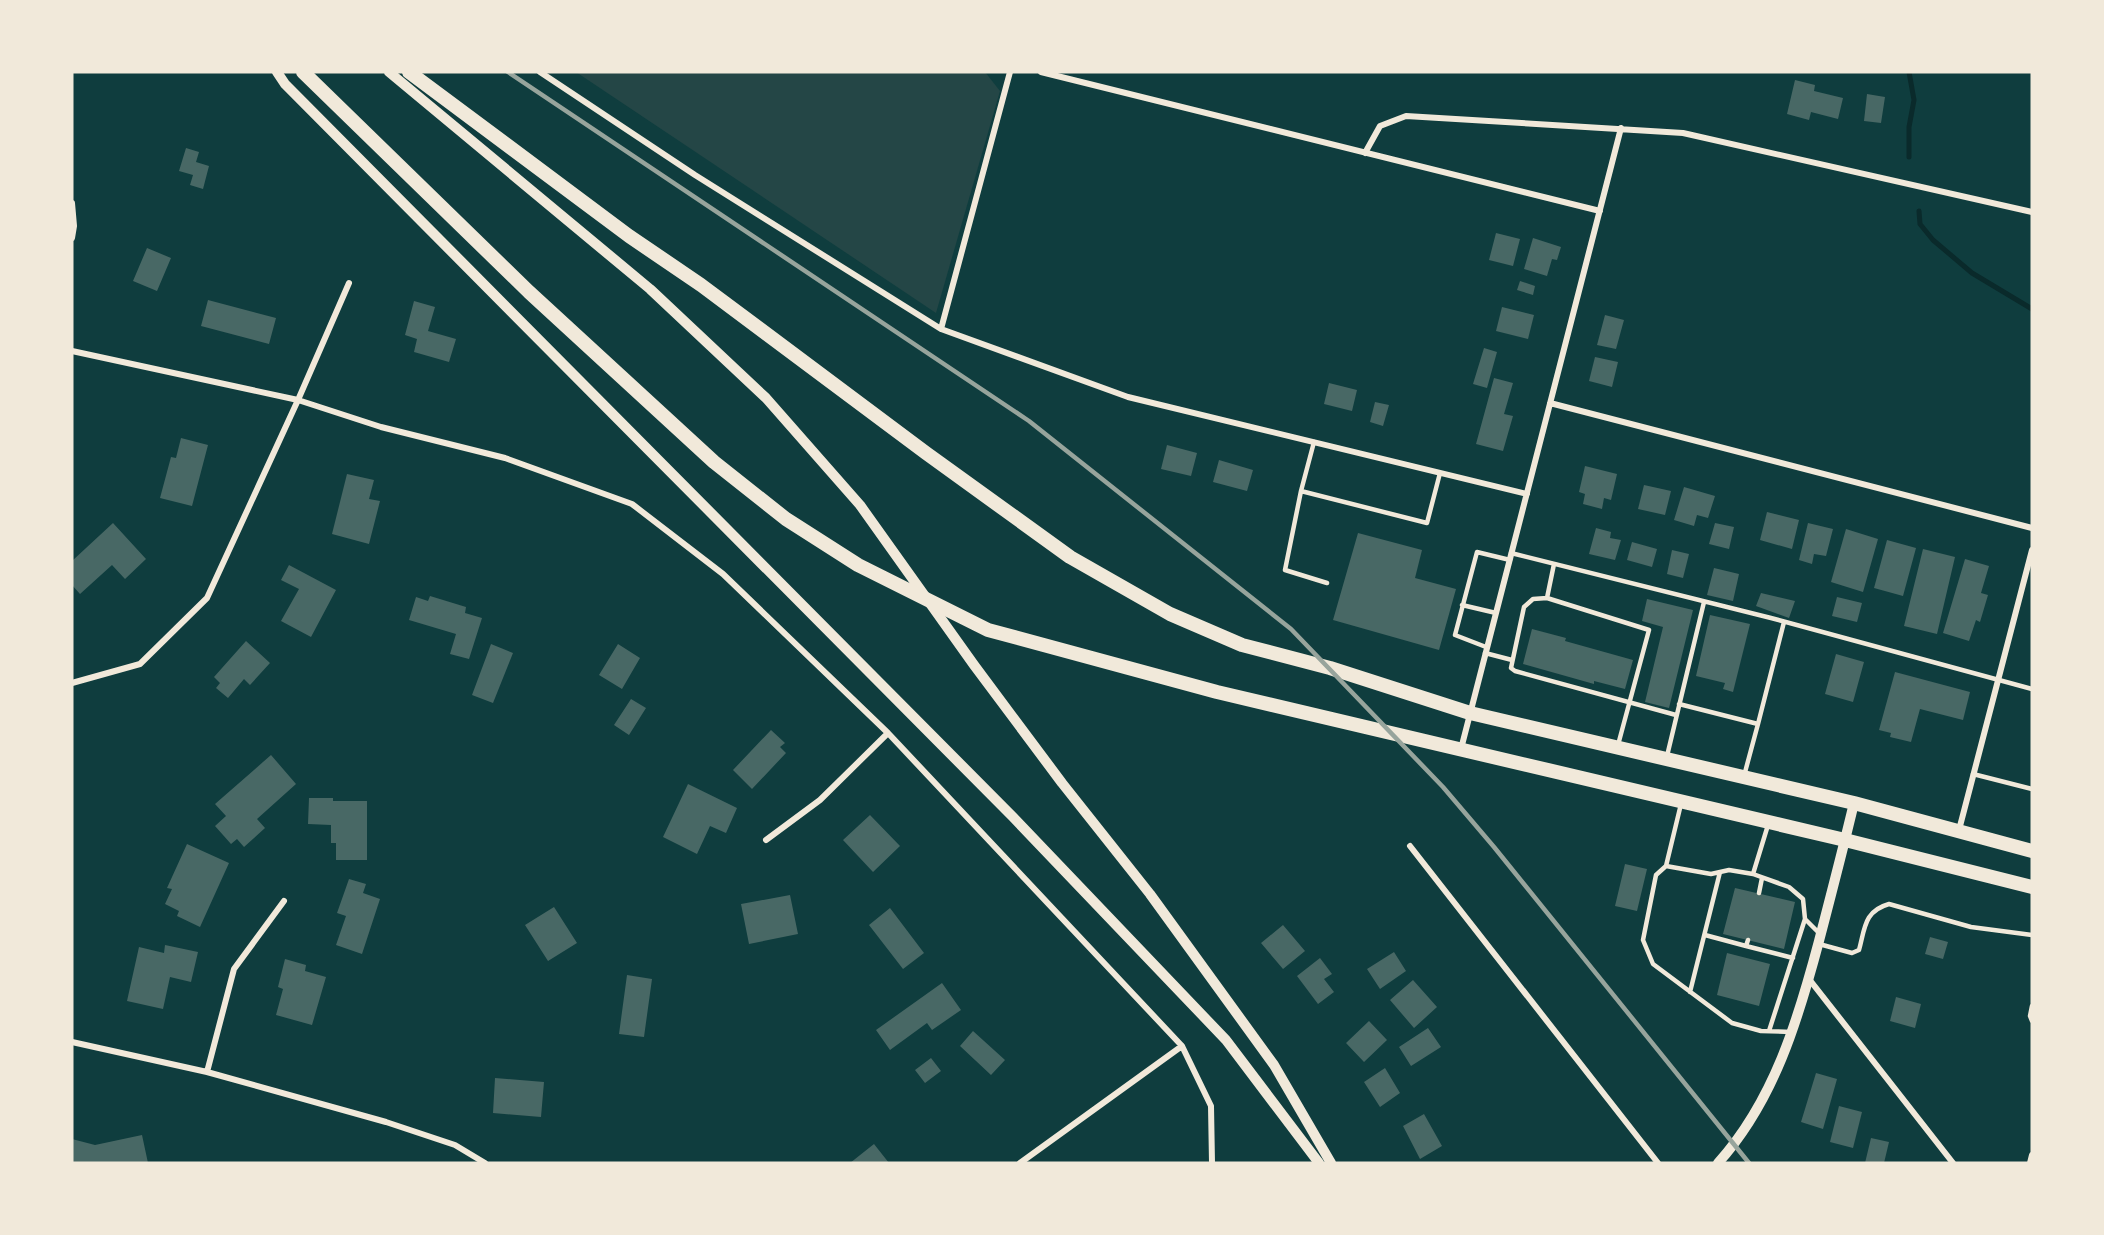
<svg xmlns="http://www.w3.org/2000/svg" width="2104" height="1235" font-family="'Roboto Condensed',sans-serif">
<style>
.green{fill:#244646}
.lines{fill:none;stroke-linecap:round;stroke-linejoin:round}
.stream{stroke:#0a2a2b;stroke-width:5}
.building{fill:#486865}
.service{stroke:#f1e9da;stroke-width:4.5}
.minor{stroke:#f1e9da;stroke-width:6}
.tertiary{stroke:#f1e9da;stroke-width:10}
.primary{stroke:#f1e9da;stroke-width:14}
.rail{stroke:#97a49c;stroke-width:4.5}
</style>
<rect width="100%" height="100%" fill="#0f3d3e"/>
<path class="green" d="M576,72H985L1000,91L936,313Z"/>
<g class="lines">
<path class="stream" d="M1909,72L1914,100L1909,127V157
M1919,211L1920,224L1933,240L1972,273L2032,309"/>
</g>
<path class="building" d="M1795,80L1815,85L1814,91L1843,98L1838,119L1811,112L1809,120L1787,114Z
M1867,94L1885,97L1881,123L1864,121Z
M186,148L199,152L196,162L209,166L203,189L190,185L193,175L179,171Z
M1496,233L1520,239L1513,266L1489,260Z
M1533,238L1561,247L1557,260L1552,259L1547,276L1524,269Z
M147,248L171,258L157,291L133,281Z
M1520,281L1535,286L1533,295L1517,290Z
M208,300L276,318L269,344L201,326Z
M414,301L435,307L428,331L456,339L449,362L414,352L417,339L405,335Z
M1502,307L1534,315L1528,339L1496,331Z
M1605,315L1624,320L1616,349L1597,345Z
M1484,348L1497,352L1487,388L1473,384Z
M1595,357L1618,362L1612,387L1589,381Z
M1494,378L1513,383L1504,414L1513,416L1503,451L1476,444Z
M1329,383L1357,390L1352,411L1324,404Z
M1375,402L1389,405L1383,426L1370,422Z
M181,438L208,445L192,506L160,498L171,457L176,458Z
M1167,445L1197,453L1191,476L1161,469Z
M1219,460L1253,470L1247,491L1213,482Z
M1585,466L1617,474L1611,500L1604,498L1602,509L1583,504L1585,494L1579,492Z
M347,474L374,480L369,499L380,501L369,544L332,534Z
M1644,485L1671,491L1665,515L1638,509Z
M1684,487L1715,496L1708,518L1697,515L1694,526L1674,520Z
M1767,512L1799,520L1792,549L1760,540Z
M113,523L146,559L125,579L112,565L80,594L72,585V561Z
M1715,523L1734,527L1729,549L1709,544Z
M1808,523L1833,529L1826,556L1814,554L1812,564L1799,560Z
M1596,528L1611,532L1610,538L1621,540L1615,560L1589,554Z
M1846,529L1878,539L1863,592L1831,582Z
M1358,533L1422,550L1415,578L1456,589L1439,650L1333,620Z
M1887,540L1916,548L1903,596L1874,588Z
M1632,542L1657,549L1652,567L1627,560Z
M1923,549L1955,557L1937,634L1904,626Z
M1672,550L1689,554L1683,578L1667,574Z
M1965,559L1989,566L1981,593L1988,595L1980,622L1976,620L1969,641L1943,633Z
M289,565L336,590L311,637L281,621L299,589L281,580Z
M1714,568L1739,574L1733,601L1707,595Z
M1761,593L1795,601L1789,618L1756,606Z
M430,596L466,607L465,613L482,618L469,659L450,654L456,634L409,620L416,597L428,601Z
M1837,597L1862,603L1857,622L1832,616Z
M1647,599L1693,610L1669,708L1645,702L1663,627L1642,621Z
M1710,615L1750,624L1733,692L1723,689L1725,683L1696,676Z
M1532,629L1566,638L1565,641L1633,660L1625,689L1594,681V684L1523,664Z
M246,641L270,663L250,685L244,679L228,698L216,688L220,683L214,677Z
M491,644L513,653L493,703L472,695Z
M618,644L640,658L622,689L599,675Z
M1836,654L1864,662L1853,702L1825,694Z
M1895,672L1970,692L1963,720L1920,709L1911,742L1890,737L1891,733L1879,730Z
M631,699L646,708L629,735L614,725Z
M771,730L785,743L780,747L786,753L752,789L733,770Z
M271,755L296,784L257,819L265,828L244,847L237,839L231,844L215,826L226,816L215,804Z
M688,784L737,808L726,833L710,826L697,854L663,837Z
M309,798H333V801H367V860H336V843H331V825L308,824Z
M870,815L900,846L873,872L843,840Z
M187,844L229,863L200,927L177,916L179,911L165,904L172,889L167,888Z
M1625,864L1647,869L1637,911L1615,906Z
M349,879L366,884L363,893L380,899L362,954L336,945L346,916L337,913Z
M1735,888L1795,902L1784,949L1723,934Z
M790,895L798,934L749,944L741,904Z
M554,907L577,943L548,961L525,925Z
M890,908L924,953L903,969L869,925Z
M1283,925L1305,951L1283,969L1261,943Z
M1930,937L1948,942L1943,959L1925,954Z
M165,945L198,952L191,982L170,977L163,1009L127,1001L139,947L164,953Z
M1394,952L1406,971L1380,989L1367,969Z
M1727,953L1770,964L1759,1006L1717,995Z
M1320,958L1332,974L1324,979L1334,992L1318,1004L1297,976Z
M285,959L306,965L305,971L326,977L312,1025L276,1015L283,989L278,987Z
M627,975L652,979L644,1037L619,1034Z
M1413,980L1437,1007L1414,1028L1390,1000Z
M942,983L961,1010L932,1030L927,1023L890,1050L876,1030Z
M1896,997L1921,1004L1915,1028L1890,1021Z
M1369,1021L1387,1040L1364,1062L1346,1043Z
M1428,1028L1441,1047L1411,1066L1399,1047Z
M973,1031L1005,1060L991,1075L960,1046Z
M931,1058L941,1071L925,1083L915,1070Z
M1385,1068L1400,1093L1380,1107L1364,1082Z
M1816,1073L1837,1079L1823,1129L1801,1122Z
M495,1078L544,1082L541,1117L493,1113Z
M1839,1106L1862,1112L1853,1148L1830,1142Z
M1424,1114L1442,1146L1420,1159L1403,1126Z
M142,1135L148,1163H72V1139L95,1145Z
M1871,1138L1889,1142L1884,1163H1865Z
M874,1144L889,1163H850Z"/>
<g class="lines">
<path class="service" d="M1314,442L1301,491L1427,523L1440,473
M1301,491L1285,570L1327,583
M1511,553L1771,618L2032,689
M1554,564L1547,598L1649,630L1618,745
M1547,598L1533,599L1524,607L1511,668L1515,671L1676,715
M1462,605L1496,613
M1486,647L1455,635L1477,552L1510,560
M1485,653L1512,660
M1679,704L1758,724L1784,622
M1667,756L1704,602
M1973,774L2032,789
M1744,776L1758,724
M1768,825L1753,874L1729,870L1711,874L1666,866L1656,875L1643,940L1653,964L1732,1023L1761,1031L1792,1032
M1666,866L1681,804
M1753,874L1789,887L1803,899L1805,919L1819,933
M1759,893L1762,878
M1705,935L1746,946
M1748,940L1746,946L1793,958
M1819,944L1852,953L1859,950C1865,928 1864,911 1889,904L1971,927L2032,935
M1690,992L1720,872
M2032,1006L2030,1016L2032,1021
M1769,1031L1805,919"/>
<path class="minor" d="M540,72L695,175L941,329L1128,397L1527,494
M1041,72L1600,211
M1365,153L1380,126L1406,116L1683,133L2032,212
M72,203L74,226L72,238
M941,329L1010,72
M72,351L298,400L381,427L505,458L632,504L723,574L888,733L1182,1046L1211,1106L1212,1163
M1550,403L2032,528
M72,683L140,664L207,598L298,400L349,283
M1461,749L1621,128
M1959,830L2032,550
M766,840L820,800L888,733
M1410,846L1658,1163
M1809,979L1953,1163
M72,1042L207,1072L386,1122L455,1145L485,1163
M207,1072L234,969L284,901
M1020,1163L1182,1046
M2030,1163L2032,1155"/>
<path class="tertiary" d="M277,72L285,84L1013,817L1226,1040L1319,1163
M389,72L650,289L766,398L860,505L974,665L1062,783L1150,894L1274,1065L1331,1163
M1718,1163C1774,1101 1798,1020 1819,941C1831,895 1843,849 1854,803"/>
<path class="primary" d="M303,72L529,292L714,462L786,519L858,565L988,630L1217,692L1845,840L2032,887
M409,72L629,236L701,285L926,453L1070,557L1170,614L1242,645L1330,668L1470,713L1854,803L2032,851"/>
<path class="rail" d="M508,72L1029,421L1291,629L1443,787L1494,847L1749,1163"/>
</g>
<rect width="2104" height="1235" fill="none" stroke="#f1e9da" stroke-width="147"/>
</svg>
